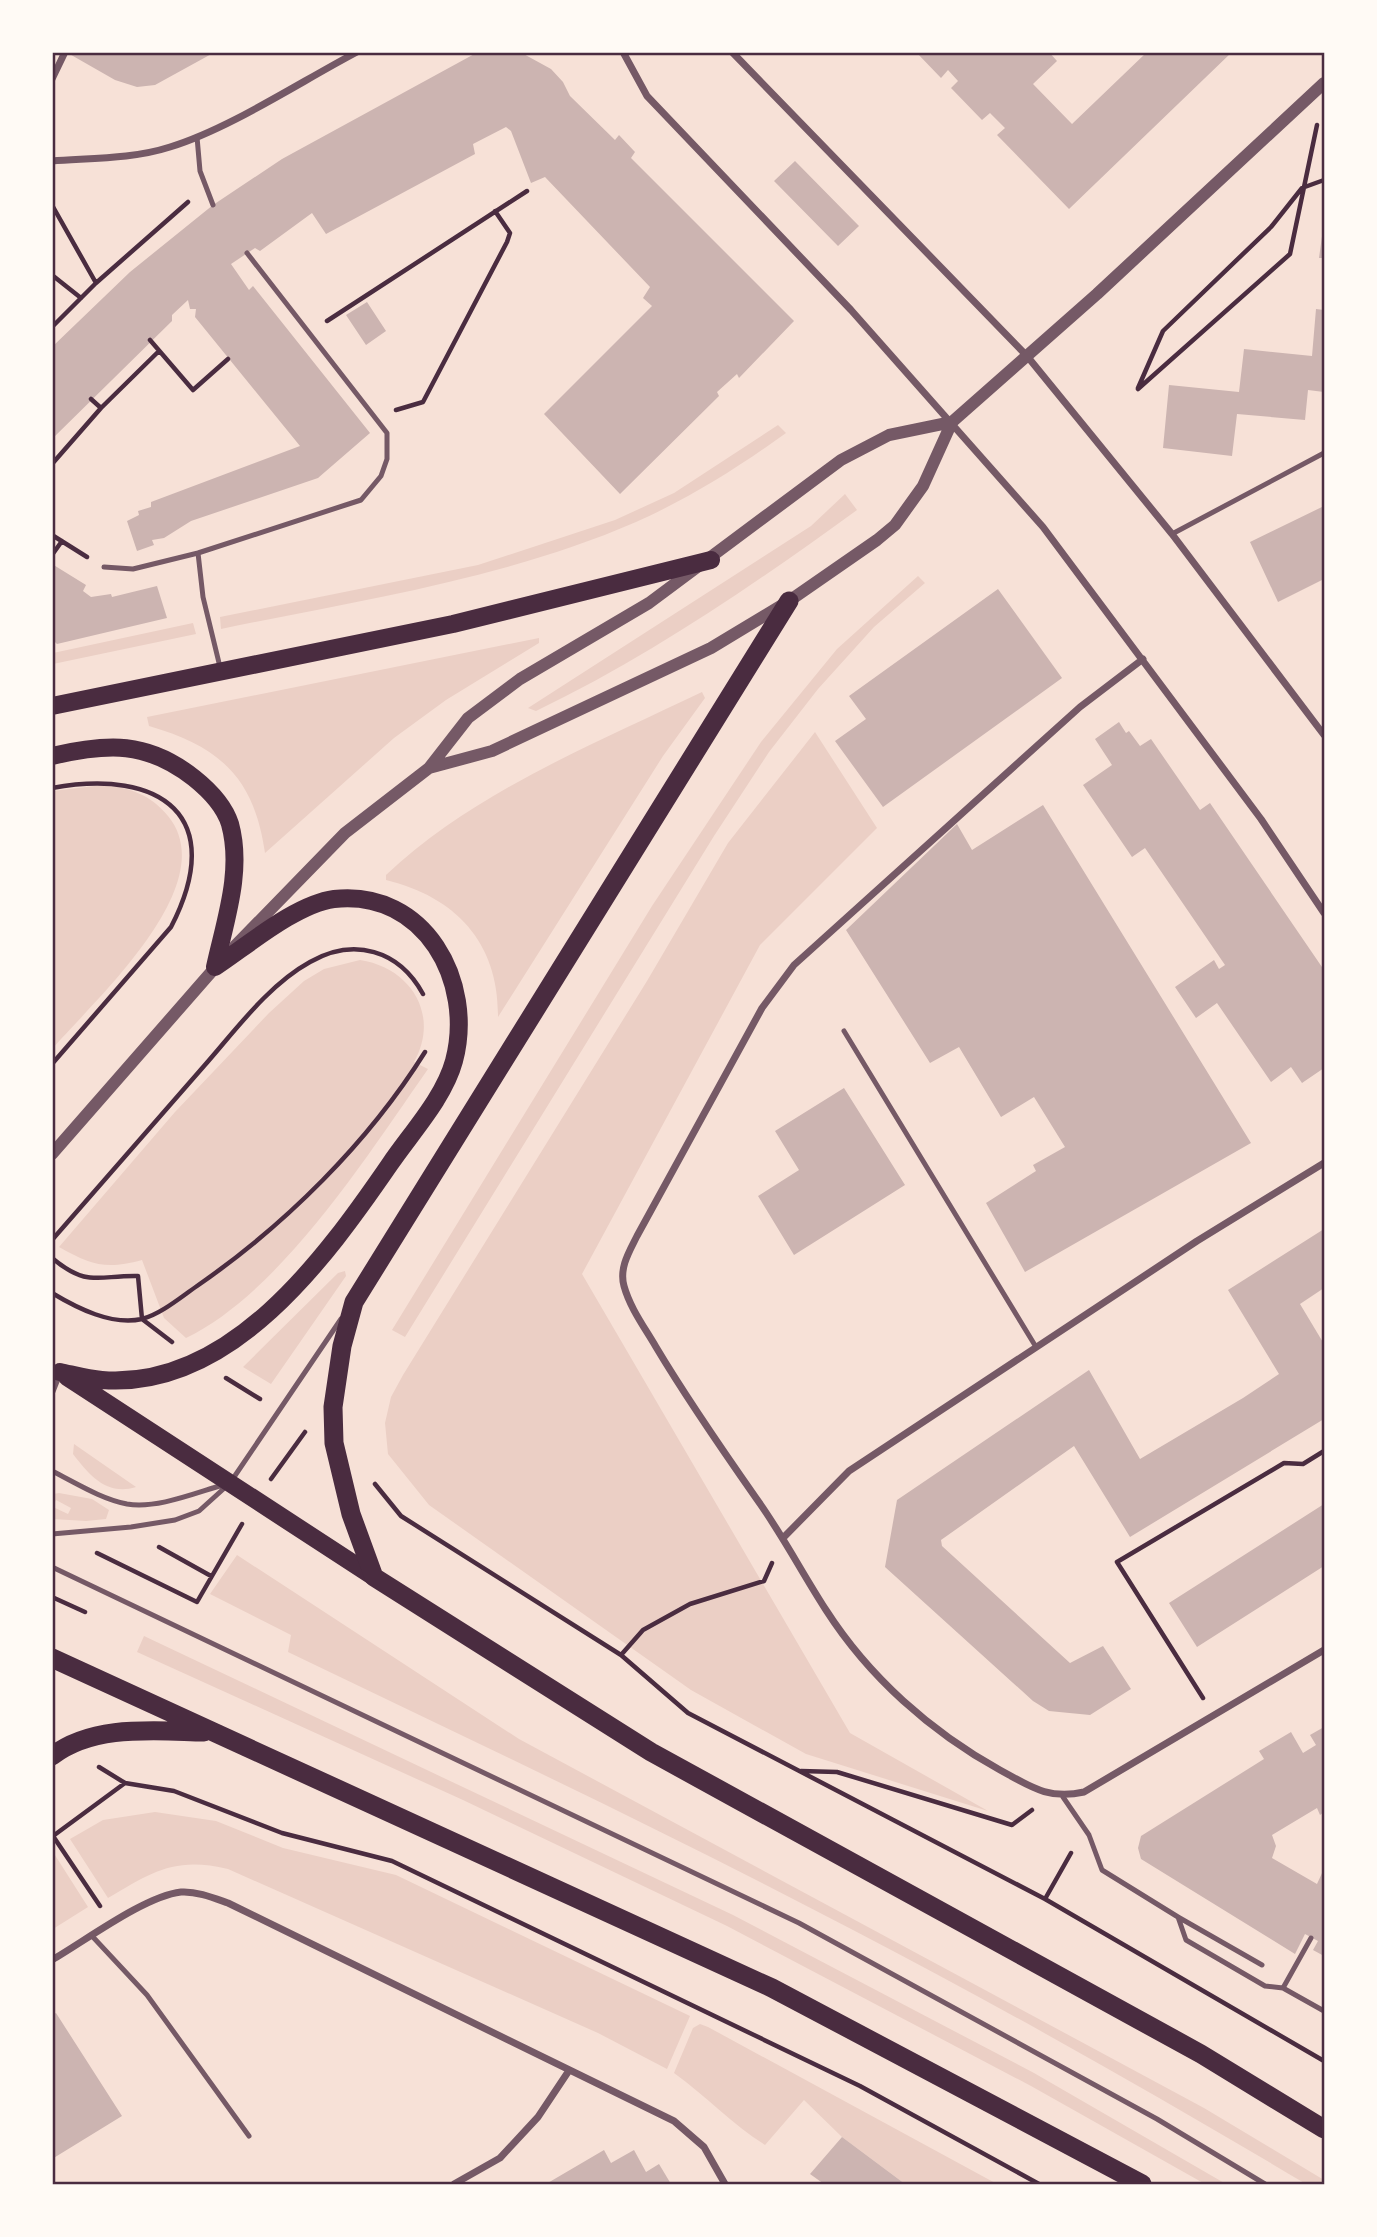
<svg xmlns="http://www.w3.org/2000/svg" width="1377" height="2237" font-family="Quicksand,sans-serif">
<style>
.green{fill:#ebcfc5}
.building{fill:#ccb4b1}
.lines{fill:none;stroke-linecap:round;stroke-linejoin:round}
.path{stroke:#4a2c40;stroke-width:4.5}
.service{stroke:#755966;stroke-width:5}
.minor{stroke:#755966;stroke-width:7}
.tertiary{stroke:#755966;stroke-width:12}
.primary{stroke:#4a2c40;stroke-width:18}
.trunk{stroke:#4a2c40;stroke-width:19}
.neatline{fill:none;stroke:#4a2c40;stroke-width:2.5}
</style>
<rect width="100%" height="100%" fill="#f7e1d7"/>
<path class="green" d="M778,425L786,433C739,467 690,498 636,522C505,579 360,600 221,629L220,617L478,565L615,520L674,493Z
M845,494L857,510C755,584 649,657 536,711L528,708L811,526Z
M918,576L925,583L874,627L818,689L769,752L714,836L405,1337L392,1330L652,906L761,742L837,649Z
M193,623L196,634L53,664V653Z
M539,638V643L446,700L394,738L265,853C254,778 221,747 149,726L147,717Z
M702,692L705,698L663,756L498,1017C499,943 456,897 386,880V875C474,792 594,744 702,692Z
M815,732L877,828L760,945L582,1274L850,1733L988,1811L806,1754L691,1690L429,1505L388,1454L385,1423L391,1397L403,1375L647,981L728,843Z
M103,785C130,788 150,794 168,816C224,884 95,1000 53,1048V791Z
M360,960C412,968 440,1016 414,1062L428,1069C367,1156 281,1292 186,1338L164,1318L142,1260C106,1270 91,1265 59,1247L175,1112L269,1013L304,981L324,969Z
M345,1271L346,1276L271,1384L243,1367L338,1273Z
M74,1444L136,1487C107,1496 90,1476 73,1454Z
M59,1493L92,1499L109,1510L106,1519L86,1521L53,1519V1507L68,1514L71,1508L56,1500L53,1506V1494Z
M237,1555L519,1739L1204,2108L1324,2180V2184H1306C1158,2096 1007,2010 853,1930C667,1832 477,1743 288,1652L291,1635L210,1594Z
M144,1636L733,1915L1034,2073L1226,2184H1205L1031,2086L727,1926L463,1800L137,1652Z
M155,1812L216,1821L283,1848L396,1875L690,2016L667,2069L598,2033L228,1869C175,1856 152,1872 108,1898L70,1839L103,1820Z
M53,1852L88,1907L53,1929L52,1928Z
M700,2024L708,2027L997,2184H905L842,2137L804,2100L765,2145C733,2125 706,2096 674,2073L693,2028Z"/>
<path class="building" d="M66,52H215L155,85L137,87L115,80Z
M478,52H520L551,69L563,82L570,96L615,140L619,135L635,152L631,158L794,321L739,378L737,374L717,392L719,396L620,494L544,414L652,306L643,298L650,287L545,177L531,183L511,131L506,127L473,144L475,154L326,234L312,213L260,251L255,248L231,264L249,290L253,286L370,433L318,478L191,521L164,538L152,540L154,545L137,551L127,521L139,515L138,511L151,507V502L300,446L195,317L196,309H190L188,300L172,315V321L52,439V347L130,272L213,205L282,159Z
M916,52H1049L1057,61L1033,84L1072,124L1147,52H1232L1069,209L997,135L1005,128L990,113L982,120L951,88L958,81L948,70L941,78Z
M795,161L859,226L838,246L774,181Z
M1323,229H1324V258H1319Z
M367,302L386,331L366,345L346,315Z
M1316,309L1324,310V392L1308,390L1305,420L1237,414L1232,456L1163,448L1169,385L1239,392L1244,349L1312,356Z
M1324,506V579L1278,602L1250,542Z
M52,564L86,585L83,591L91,597L111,594L112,597L157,586L167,618L57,644L52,639Z
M998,589L1062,678L883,807L835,741L866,719L849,696Z
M1119,722L1126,733L1129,731L1140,746L1151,739L1200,810L1210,803L1324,970V1068L1302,1083L1291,1067L1271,1082L1217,1003L1196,1018L1175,987L1214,960L1219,969L1225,965L1145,848L1132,857L1083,785L1112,765L1095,739Z
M1043,805L1251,1143L1025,1272L986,1203L1036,1171L1033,1165L1065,1147L1034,1097L1001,1117L959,1047L930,1063L846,930L957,824L972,850Z
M844,1088L905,1185L794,1255L758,1196L799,1170L775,1131Z
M1324,1229V1288L1300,1304L1324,1344V1419L1130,1537L1074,1446L941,1540L942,1546L1070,1663L1103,1646L1131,1689L1090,1715L1049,1711L1033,1701L885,1567L897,1500L1089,1370L1140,1459L1243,1398L1279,1374L1228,1290Z
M1324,1504V1566L1197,1647L1169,1603Z
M1324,1727V1812L1320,1815L1317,1808L1272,1835L1276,1846L1272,1858L1317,1884L1322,1873L1324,1875V1956L1313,1950L1318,1941L1305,1934L1295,1954L1141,1859L1138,1848L1141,1836L1264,1759L1259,1751L1291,1732L1303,1753L1316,1745L1310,1735Z
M56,2013L122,2116L52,2159V2015Z
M842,2137L905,2184H824L810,2174Z
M604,2150L611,2163L634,2150L646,2172L659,2164L671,2184H546Z"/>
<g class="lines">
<path class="path" d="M52,205L96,283
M52,275L81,298
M327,321L527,191
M52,327L96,283L188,202
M150,340L193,390L228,359
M1138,388L1163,331L1271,227L1302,188L1324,180
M1138,389L1290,254L1317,125
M91,399L101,408
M396,410L423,402L507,242L510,233L495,211
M52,464L101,408L159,351
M52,535L87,557
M52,555L62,541
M52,788C161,768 228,816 171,927L52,1064
M52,1240C103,1182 153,1124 204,1066C235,1031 268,985 310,962C354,937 399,950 423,994
M52,1258C88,1288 98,1275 138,1276L142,1319L172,1342
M52,1293C77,1308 112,1326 142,1319C161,1314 181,1297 197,1286C285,1225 368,1143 425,1052
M226,1378L260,1399
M271,1479L305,1432
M375,1484L401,1516L621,1655L688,1713L1045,1899L1324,2061
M159,1547L211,1576
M97,1553L197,1602L242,1524
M52,1597L85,1612
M621,1655L643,1630L690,1604L764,1581L772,1563
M1203,1698L1117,1562L1284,1463L1303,1464L1324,1451
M99,1767L125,1783L174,1791L282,1833L392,1861L860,2086L1039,2184
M801,1771L837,1772L1012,1825L1032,1810
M53,1836L100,1906
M53,1836L125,1783
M1045,1899L1071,1853"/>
<path class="service" d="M197,137L200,171L213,205
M1172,534L1324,453
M198,553L203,597L220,667
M104,567L133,569L198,553L361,500L381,476L387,459V433L247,253
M844,1031L1036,1347
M52,1394L60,1374
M52,1471C76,1483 101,1499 127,1504C157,1509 195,1493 223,1485
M52,1534L131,1527L175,1520L199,1511L230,1483L341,1319
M52,1567L799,1923L1157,2119L1265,2184
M1063,1797L1089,1835L1102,1870L1178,1917L1186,1940L1265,1986L1283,1988L1324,2011
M1178,1917L1262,1965
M92,1936L147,1995L249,2136
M1283,1988L1311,1938"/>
<path class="minor" d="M623,52L647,96L851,310L1043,527L1261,819L1324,913
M732,52L1027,356L1172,534L1324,735
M52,79L65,52
M52,161C91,158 133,159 170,147C229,129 300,82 357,52
M1143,659L1080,707L794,965L762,1008L637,1236C629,1252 619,1268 624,1286C630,1308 645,1328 656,1347C687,1399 721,1448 756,1498C782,1534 802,1573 826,1610C869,1677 931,1732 1000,1770C1031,1787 1049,1800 1084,1792L1324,1650
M784,1537L849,1471L1197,1241L1324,1163
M52,1960C85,1941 145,1896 181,1892C197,1891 214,1898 228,1903L674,2121L704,2147L725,2184
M454,2184L500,2158L538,2117L568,2072"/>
<path class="tertiary" d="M429,768L492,751L711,648L789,601L877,540L895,525L923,486L952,422L1097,294L1324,83
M235,946L345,833L429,768L468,718L520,679L649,603L841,460L889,435L952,422
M52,1154L220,962"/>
<path class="primary" d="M52,706L453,624L711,560
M52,756C108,743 147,741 194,778C209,790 224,805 230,824C243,871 225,921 215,967
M60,1372C74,1375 88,1379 102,1380C231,1390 326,1257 390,1164C411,1133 444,1098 454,1061C475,982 425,889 334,899C296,904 247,946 215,967
M67,1377L374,1577"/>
<path class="trunk" d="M789,601L354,1302L342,1346L333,1407L334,1443L351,1514L374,1577L651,1752L1201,2054L1324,2129
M52,1658L772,1988L1142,2184
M52,1756C94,1724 154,1731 204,1732"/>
</g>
<rect width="1377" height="2237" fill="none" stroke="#fffaf5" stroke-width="108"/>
<rect x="54" y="54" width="1269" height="2129" class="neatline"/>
</svg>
